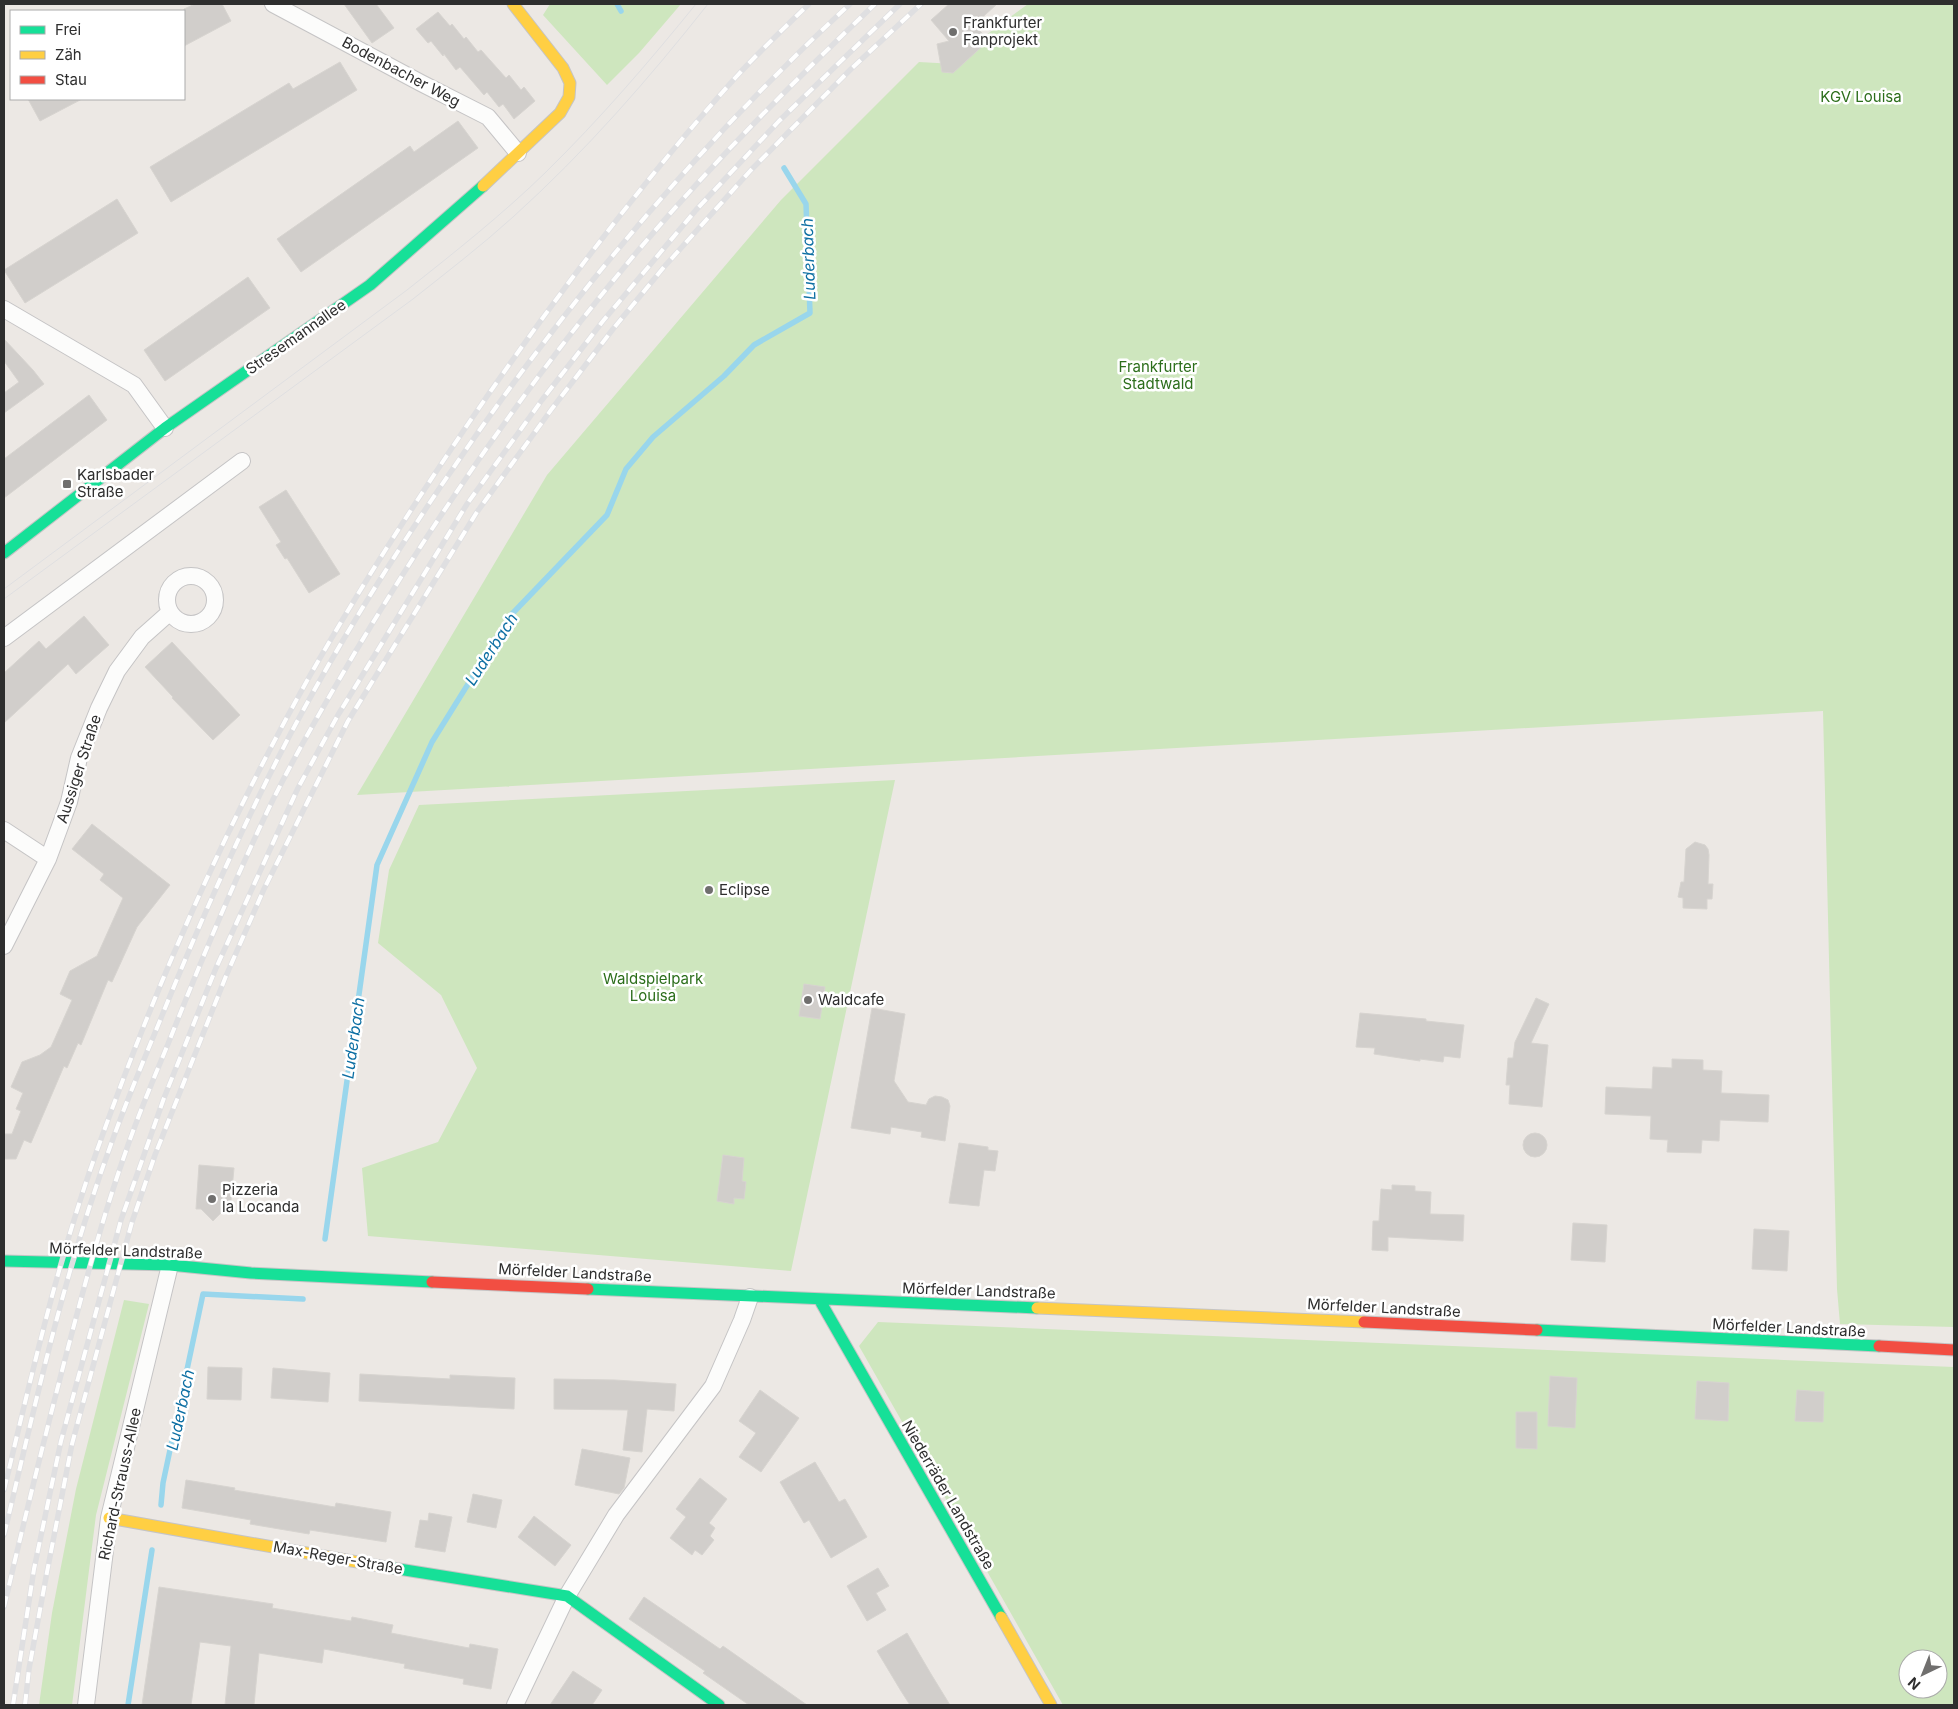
<svg xmlns="http://www.w3.org/2000/svg" width="1958" height="1709" font-family="Inter,sans-serif">
<style>
.green{fill:#cee6be;fill-rule:evenodd}
.lines{fill:none;stroke-linecap:round;stroke-linejoin:round}
.stream{stroke:#99d6ec;stroke-width:5.5}
.building{fill:#d1cecb;stroke:#d7d4d0}
.street-casing{stroke:#c5c4c5;stroke-width:18}
.fast-casing{stroke:#c5c4c5;stroke-width:13}
.slow-casing{stroke:#c5c4c5;stroke-width:13}
.jam-casing{stroke:#c5c4c5;stroke-width:13}
.street{stroke:#fcfcfb;stroke-width:16}
.fast{stroke:#16e098;stroke-width:11}
.slow{stroke:#ffcf43;stroke-width:11}
.jam{stroke:#f24e42;stroke-width:11}
.tram{stroke:#dfdfe1;stroke-width:1}
.rail-casing{stroke:#dfdfe1;stroke-width:5.5}
.rail{stroke:#fff;stroke-width:4;stroke-dasharray:11;stroke-linecap:butt}
.poi-dot{fill:#706f6e;stroke:#fff;stroke-width:2}
.labels{text-anchor:middle;stroke-width:5;stroke-linejoin:round;paint-order:stroke}
.poi-label{font-size:15px;fill:#2e2e2e;stroke:#fff;text-anchor:start}
.street-label{font-size:15px;fill:#2e2e2e;stroke:#fff}
.park-label{font-size:15px;fill:#2c6e1b;stroke:#fff}
.water-label{font-size:16px;font-style:italic;fill:#0d6fa3;stroke:#fff}
</style>
<rect width="100%" height="100%" fill="#ece8e4"/>
<path class="green" d="M550,4H681L639,53L607,85L543,15Z
M1028,4H1954V1327L1840,1324L1837,1289L1823,711L357,795L547,475L781,200L919,62L955,64L990,32Z
M895,780L791,1271L368,1236L362,1168L438,1142L477,1068L441,995L378,943L389,870L419,805Z
M124,1300L149,1304L96,1515L72,1705H39L52,1613L76,1489Z
M878,1322L1954,1367V1705H1063L859,1346ZM1908,1659H1938V1689H1908Z"/>
<g class="lines">
<path class="stream" d="M617,4L621,11
M325,1239L377,865L432,742L511,615L607,515L626,469L653,437L724,376L754,345L810,313L806,204L784,168
M161,1505L163,1483L203,1294L303,1299
M128,1705L152,1550"/>
</g>
<path class="building" d="M195,4H222L231,21L184,46V9Z
M344,4H376L394,28L372,43Z
M949,4H997L974,25L989,40L953,73L942,72L937,44L949,41L931,20Z
M438,12L450,26L452,24L464,39L466,37L478,52L481,50L506,78L509,75L521,90L524,87L535,101L514,119L503,104L499,107L487,92L484,95L460,67L456,70L444,54L443,56L431,41L428,43L416,29Z
M340,62L357,90L171,202L150,167L289,83L293,89Z
M28,99H82L40,121Z
M458,121L478,148L301,272L277,239L410,146L414,152Z
M117,199L138,233L25,303L4,270Z
M248,277L270,308L165,381L144,350Z
M4,339L33,370L44,384L4,413V393L19,382L4,361Z
M89,395L107,420L4,498V459Z
M286,490L340,574L309,593L287,558L285,559L276,545L281,542L259,507Z
M84,616L109,645L76,674L68,664L4,723V673L39,641L46,649Z
M172,642L240,715L213,740L172,698L173,697L145,667Z
M92,824L170,885L137,927L112,982L108,980L81,1045L78,1043L67,1068L64,1066L31,1143L24,1140L16,1159H4V1134H12L21,1111L16,1109L23,1093L11,1087L22,1062L40,1055L51,1047L72,1000L60,994L70,971L97,956L123,898L100,880L104,874L72,849Z
M1695,842L1705,845L1708,849L1709,855L1708,884H1713L1712,899H1707V909L1683,908V898L1678,897L1681,882H1684L1686,849Z
M804,984L825,987L820,1019L799,1016Z
M1536,998L1549,1004L1531,1043L1548,1045L1542,1107L1509,1104L1510,1085H1506L1508,1058H1513L1515,1042Z
M872,1008L905,1014L894,1081L908,1102L926,1105L929,1099L935,1096L942,1097L948,1100L950,1106L945,1141L921,1137L922,1132L891,1127L890,1134L851,1128Z
M1360,1013L1426,1019V1021L1464,1025L1460,1058L1444,1056L1443,1062L1420,1059V1061L1374,1054L1375,1048L1356,1047Z
M1672,1059L1703,1060V1070L1722,1071L1721,1093L1769,1095L1768,1122L1720,1120L1719,1141L1702,1140L1701,1153L1667,1152L1668,1140L1650,1139L1651,1116L1605,1114L1606,1087L1652,1089L1653,1067L1672,1068Z
M1523 1145a12 12 0 1 1 24 0a12 12 0 1 1-24 0Z
M959,1143L988,1147V1150L998,1151L995,1171L984,1170L979,1206L949,1203Z
M723,1155L744,1158L742,1181L746,1182L744,1199L734,1198V1204L717,1201Z
M199,1165L234,1168L230,1211H223L213,1221L201,1209H196Z
M1392,1185L1415,1186V1191L1431,1192L1430,1214L1464,1215L1463,1241L1388,1237V1251L1372,1250L1373,1221H1379L1381,1189L1392,1190Z
M1573,1223L1607,1225L1605,1262L1571,1260Z
M1754,1229L1789,1231L1787,1271L1752,1269Z
M208,1367L242,1368L241,1400L207,1399Z
M273,1368L330,1373L328,1402L271,1398Z
M360,1374L450,1379V1375L515,1378L514,1409L359,1401Z
M1550,1376L1577,1378L1575,1428L1548,1426Z
M554,1379L615,1380L676,1384L674,1411L647,1409L642,1452L623,1450L628,1410L554,1409Z
M1697,1381L1729,1383L1728,1421L1695,1419Z
M760,1390L799,1418L761,1472L739,1457L756,1433L739,1421Z
M1797,1390L1824,1392L1823,1422L1795,1421Z
M1516,1412H1537V1449L1516,1448Z
M582,1449L630,1458L624,1488L619,1494L575,1485Z
M815,1462L839,1502L845,1499L867,1537L831,1558L809,1520L804,1523L780,1482Z
M700,1478L727,1499L709,1523L715,1528L710,1536L714,1540L702,1555L695,1550L692,1555L670,1538L686,1517L676,1509Z
M186,1480L235,1488L234,1490L335,1507L336,1503L391,1512L386,1542L310,1530L309,1534L250,1524L251,1520L182,1508Z
M473,1494L502,1500L496,1528L467,1522Z
M429,1513L452,1517L445,1552L415,1547L420,1520L428,1521Z
M534,1516L571,1545L555,1566L518,1537Z
M878,1568L889,1586L876,1593L886,1610L867,1621L847,1586Z
M159,1587L273,1604L272,1608L351,1621L352,1617L393,1625L391,1633L469,1648L470,1644L498,1649L491,1689L463,1684L464,1679L404,1668L405,1664L324,1649L322,1663L259,1653L254,1705H225L231,1646L200,1642L191,1705H142Z
M644,1597L720,1649L723,1646L807,1705H749L703,1673L705,1671L629,1619Z
M907,1633L931,1674L950,1705H910L901,1691L877,1651Z
M573,1671L602,1690L592,1705H550Z"/>
<g class="lines">
<defs>
<path id="street" d="M273,4L421,83L488,117L518,153
M4,309L134,385L165,428
M167 600a24 24 0 1 1 48 0a24 24 0 1 1-48 0Z
M4,638L242,461
M4,830L48,859
M4,946L48,859L69,802L79,758L99,708L117,671L142,637L169,613
M86,1705L109,1518L170,1265
M515,1705L567,1596L616,1515L713,1386L742,1320L750,1297"/>
<path id="fast" d="M4,553L165,428L370,285L483,186
M4,1261L170,1265L251,1273L432,1282
M588,1289L1037,1308
M819,1299L1001,1617
M1537,1330L1879,1346
M380,1566L567,1596L719,1705"/>
<path id="slow" d="M483,186L560,113L569,97L570,83L563,68L513,4
M1037,1308L1364,1322
M109,1518L380,1566
M1001,1617L1051,1705"/>
<path id="jam" d="M432,1282L588,1289
M1364,1322L1537,1330
M1879,1346L1954,1350"/>
</defs>
<use href="#street" class="street-casing"/>
<use href="#fast" class="fast-casing"/>
<use href="#slow" class="slow-casing"/>
<use href="#jam" class="jam-casing"/>
<use href="#street" class="street"/>
<use href="#fast" class="fast"/>
<use href="#slow" class="slow"/>
<use href="#jam" class="jam"/>
<path class="tram" d="M4,589L407,290C455,252 503,214 546,172C600,119 649,62 696,4
M4,599L413,299C447,272 481,246 513,217C585,152 648,80 708,4"/>
<defs>
<path id="rail" d="M4,1490C32,1373 59,1255 100,1142C157,983 225,827 308,679C357,592 412,507 468,424C550,304 639,185 736,77C759,52 784,28 809,4
M4,1535C35,1405 64,1273 110,1147C125,1105 142,1064 159,1023C195,934 233,847 276,762C324,667 381,575 441,486C559,311 695,147 850,4
M4,1607C23,1525 43,1444 64,1363C83,1291 102,1218 127,1148C139,1113 154,1078 168,1044C199,966 231,888 267,812C294,756 326,702 357,649C440,510 532,377 636,253C710,165 792,83 875,4
M13,1705L34,1569L61,1441L121,1220L164,1098L216,968L298,788L338,715L467,504L542,400L603,321L696,210L779,121L900,4
M25,1705L29,1669L47,1572L72,1444L132,1222L155,1155L226,976L264,889L348,721L477,512L551,410L613,329L664,267L751,170L851,69L921,4"/>
</defs>
<use href="#rail" class="rail-casing"/>
<use href="#rail" class="rail"/>
</g>
<g class="poi-dot">
<circle cx="953" cy="32" r="5"/>
<rect x="62" y="479" width="10" height="10" rx="2.5"/>
<circle cx="709" cy="890" r="5"/>
<circle cx="808" cy="1000" r="5"/>
<circle cx="212" cy="1199" r="5"/>
</g>
<g class="labels">
<g class="poi-label">
<text x="963" y="28">Frankfurter<tspan x="963" dy="17">Fanprojekt</tspan></text>
<text x="77" y="480">Karlsbader<tspan x="77" dy="17">Straße</tspan></text>
<text x="719" y="895">Eclipse</text>
<text x="818" y="1005">Waldcafe</text>
<text x="222" y="1195">Pizzeria<tspan x="222" dy="17">la Locanda</tspan></text>
</g>
<g class="street-label">
<text transform="translate(401 72) rotate(28)" y="5">Bodenbacher Weg</text>
<text transform="translate(296 337) rotate(-35)" y="5">Stresemannallee</text>
<text transform="translate(79 769) rotate(-72)" y="5">Aussiger Straße</text>
<text transform="translate(126 1251) rotate(2)" y="5">Mörfelder Landstraße</text>
<text transform="translate(575 1273) rotate(3)" y="5">Mörfelder Landstraße</text>
<text transform="translate(979 1291) rotate(2)" y="5">Mörfelder Landstraße</text>
<text transform="translate(1384 1308) rotate(3)" y="5">Mörfelder Landstraße</text>
<text transform="translate(1789 1328) rotate(3)" y="5">Mörfelder Landstraße</text>
<text transform="translate(120 1484) rotate(-78)" y="5">Richard-Strauss-Allee</text>
<text transform="translate(948 1495) rotate(60)" y="5">Niederräder Landstraße</text>
<text transform="translate(338 1558) rotate(10)" y="5">Max-Reger-Straße</text>
</g>
<g class="park-label">
<text x="1861" y="102">KGV Louisa</text>
<text x="1158" y="372">Frankfurter<tspan x="1158" dy="17">Stadtwald</tspan></text>
<text x="653" y="984">Waldspielpark<tspan x="653" dy="17">Louisa</tspan></text>
</g>
<g class="water-label">
<text transform="translate(808 259) rotate(-92)" y="6">Luderbach</text>
<text transform="translate(491 649) rotate(-57)" y="6">Luderbach</text>
<text transform="translate(353 1038) rotate(-82)" y="6">Luderbach</text>
<text transform="translate(180 1410) rotate(-78)" y="6">Luderbach</text>
</g>
</g>
<rect width="1958" height="1709" fill="none" stroke="#2e2e2e" stroke-width="10"/>
<rect x="10" y="10" width="175" height="90" fill="#ffffff" stroke="#ababab"/>
<rect x="20" y="26" width="25" height="8" fill="#16e098" stroke="#ababab"/>
<text x="55" y="35" font-size="15" fill="#2e2e2e">Frei</text>
<rect x="20" y="51" width="25" height="8" fill="#ffcf43" stroke="#ababab"/>
<text x="55" y="60" font-size="15" fill="#2e2e2e">Zäh</text>
<rect x="20" y="76" width="25" height="8" fill="#f24e42" stroke="#ababab"/>
<text x="55" y="85" font-size="15" fill="#2e2e2e">Stau</text>
<g transform="translate(1923 1674) rotate(223)"><circle r="24" fill="#ffffff" stroke="#ababab"/>
<path d="M0-4L9 19L0 12L-9 19Z" fill="#706f6e"/>
<text y="-8" font-size="14" font-weight="bold" text-anchor="middle" fill="#2e2e2e">N</text>
</g>
</svg>
